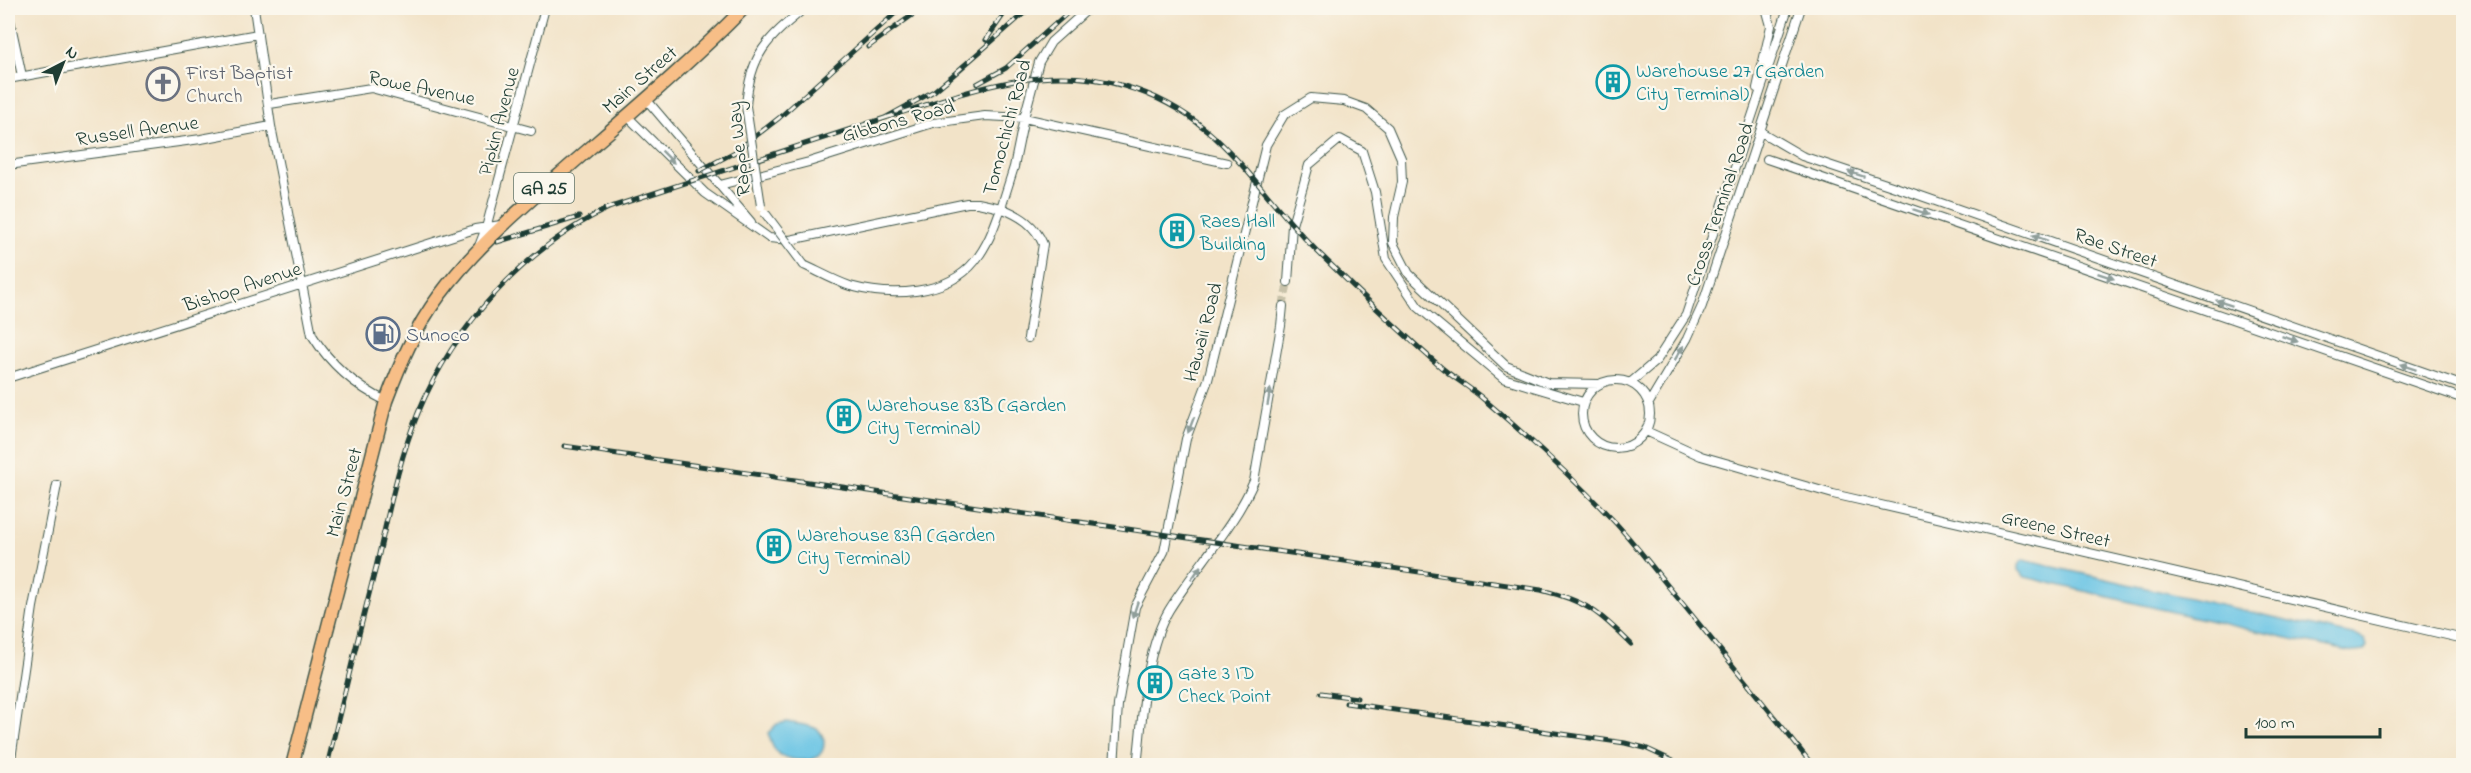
<svg xmlns="http://www.w3.org/2000/svg" width="2471" height="773" font-family="'Indie Flower',sans-serif">
<style>
.water{fill:#66c3e4;stroke:#42808c;stroke-width:1.5}
.lines{fill:none;stroke-linecap:round;stroke-linejoin:round}
.minor-tunnel{stroke:#c8c2aa;stroke-width:8;stroke-dasharray:8 4;stroke-linecap:butt}
.minor-casing{stroke:#3f564a;stroke-width:10}
.primary-casing{stroke:#3f564a;stroke-width:15}
.minor{stroke:#fff;stroke-width:8}
.primary{stroke:#f7be87;stroke-width:12}
.rail-casing{stroke:#1f3d34;stroke-width:5}
.rail{stroke:#fbf7ec;stroke-width:3;stroke-dasharray:9;stroke-linecap:butt}
.minor-bridge-casing{stroke:#3f564a;stroke-width:10;stroke-linecap:butt}
.minor-bridge{stroke:#fff;stroke-width:8}
.oneway{fill:#8f9e9a}
.labels{text-anchor:middle;stroke-width:4.5;stroke-linejoin:round;paint-order:stroke}
.shield{fill:#fbf7ec;stroke:#61756b;stroke-width:1.5}
.shield-label{font-size:18px;font-weight:bold;fill:#1f3d34}
.culture-label{font-size:20px;fill:#0d838f;stroke:#fbf7ec;text-anchor:start}
.worship-label{font-size:20px;fill:#5b616d;stroke:#fbf7ec;text-anchor:start}
.street-label{font-size:20px;fill:#1f3d34;stroke:#fbf7ec}
.service-label{font-size:20px;fill:#4e5e75;stroke:#fbf7ec;text-anchor:start}
</style>
<rect width="100%" height="100%" fill="#fbf7ec"/>
<filter id="ink" filterUnits="userSpaceOnUse"><feTurbulence type="fractalNoise" baseFrequency=".0167" numOctaves="2"/><feDisplacementMap in="SourceGraphic" scale="12" xChannelSelector="R" yChannelSelector="G"/><feConvolveMatrix kernelMatrix="1 2 1 2 8 2 1 2 1" color-interpolation-filters="sRGB"/></filter>
<filter id="wash" filterUnits="userSpaceOnUse"><feTurbulence type="fractalNoise" baseFrequency=".008" numOctaves="4" result="noise"/><feDisplacementMap in="SourceGraphic" scale="24" xChannelSelector="R" yChannelSelector="G"/><feGaussianBlur stdDeviation="1.35" result="paint"/><feColorMatrix in="noise" values="0 0 0 0 0 0 0 0 0 0 0 0 0 0 0 0 0 1.4 0 .05"/><feComposite in="paint" operator="in"/></filter>
<g filter="url(#wash)">
<rect width="100%" height="100%" fill="#f2e3c8"/>
<path class="water" d="M2023,560L2357,636L2365,640L2367,646L2364,651L2354,652C2244,630 2135,603 2025,577L2018,570V565Z
M787,722C796,724 807,725 815,728C827,734 827,752 815,758C806,763 786,759 779,754C772,749 771,741 768,733L777,724Z"/>
</g>
<g filter="url(#ink)">
<g class="lines">
<path class="minor-tunnel" d="M1283,306L1288,282"/>
<defs>
<path id="minor" d="M254,8L271,126L312,335C330,364 355,386 386,401
M8,11L22,76
M8,79L258,34
M1757,88L1771,26L1766,8
M646,99L751,222
M270,104L371,88L531,131
M746,106C750,54 767,39 805,8
M627,116L705,193L769,238L790,240L967,203H978L1001,208L1014,167L1024,118L1039,62L1051,42L1089,8
M1761,132L1802,156L1904,190L2464,386
M1767,159L2464,399
M8,165L201,139L271,126
M720,185L809,162L933,123L985,116L1024,118L1227,163
M479,246L486,228L545,8
M804,265C819,272 835,281 850,286C890,297 947,296 975,261C988,245 994,227 1001,208C1021,216 1035,225 1043,244L1028,338
M1288,282L1292,225L1309,165L1340,139L1362,151L1375,192L1386,259L1418,307L1503,378L1583,402
M8,378L475,229L501,225
M1582 414a34 34 0 1 1 68 0a34 34 0 1 1-68 0Z
M1630,383L1657,360L1686,315L1788,8
M1649,403L1687,339L1702,306L1801,8
M1646,431L1701,456L1833,494L2464,639
M10,766L33,607L57,485
M1114,766L1118,705L1135,607L1164,552L1186,439L1208,380L1266,145L1284,115L1311,98L1344,101L1366,109L1388,128L1401,158L1402,182L1394,217L1393,243L1409,274L1506,366L1548,383L1599,384
M1137,766C1143,718 1144,652 1169,610C1196,566 1233,529 1254,481L1281,326L1283,306"/>
<path id="primary" d="M292,766L386,401C400,364 415,328 439,296C473,250 516,213 558,176C621,121 686,67 744,8"/>
</defs>
<use href="#minor" class="minor-casing"/>
<use href="#primary" class="primary-casing"/>
<use href="#minor" class="minor"/>
<use href="#primary" class="primary"/>
<defs>
<path id="rail" d="M986,40L1008,8
M868,47L922,8
M977,84L1006,68L1073,8
M885,118C964,93 1041,61 1124,86C1222,114 1253,189 1321,255C1360,293 1400,332 1442,368C1454,378 1469,387 1481,397C1525,434 1568,473 1607,514C1634,541 1657,574 1682,603C1726,657 1770,711 1813,766
M699,171L735,152L779,118L901,8
M605,209L885,118L934,91L952,76L1030,8
M497,242L579,217
M564,446L1541,590C1586,601 1599,612 1631,644
M1321,693L1357,698
M1346,703L1625,743L1645,748L1684,766
M327,766C343,699 359,633 376,567C388,516 398,462 418,413C454,326 526,246 613,206"/>
</defs>
<use href="#rail" class="rail-casing"/>
<use href="#rail" class="rail"/>
<defs>
<path id="minor-bridge" d="M746,106L761,206
M765,213L804,265"/>
</defs>
<use href="#minor-bridge" class="minor-bridge-casing"/>
<use href="#minor-bridge" class="minor-bridge"/>
</g>
<defs><path id="oneway-solid" d="M-6-.8H1V-3.2L6.5 0L1 3.2V.8H-6Z" transform="scale(1.5)"/></defs>
<g class="oneway">
<use href="#oneway-solid" transform="translate(668 157) rotate(45)"/>
<use href="#oneway-solid" transform="translate(1856 174) rotate(-162)"/>
<use href="#oneway-solid" transform="translate(1921 212) rotate(19)"/>
<use href="#oneway-solid" transform="translate(2040 238) rotate(-160)"/>
<use href="#oneway-solid" transform="translate(2106 276) rotate(19)"/>
<use href="#oneway-solid" transform="translate(2224 303) rotate(-161)"/>
<use href="#oneway-solid" transform="translate(2290 339) rotate(19)"/>
<use href="#oneway-solid" transform="translate(1679 353) rotate(-59)"/>
<use href="#oneway-solid" transform="translate(2408 367) rotate(-161)"/>
<use href="#oneway-solid" transform="translate(1269 397) rotate(-80)"/>
<use href="#oneway-solid" transform="translate(1191 425) rotate(111)"/>
<use href="#oneway-solid" transform="translate(1196 573) rotate(-55)"/>
<use href="#oneway-solid" transform="translate(1135 610) rotate(108)"/>
</g>
</g>
<defs>
<symbol id="building-ring" viewBox="-11 -11 22 22"><circle r="9.5" fill="#fbf7ec" stroke="#0f9aa8" stroke-width="1.5"/><path d="M-4-6H4V6H1V3H-1V6H-4ZM-2.5-4.3h1.7v1.8h-1.7ZM.8-4.3h1.7v1.8H.8ZM-2.5-1h1.7V.8h-1.7ZM.8-1h1.7V.8H.8Z" fill="#0f9aa8"/></symbol>
<symbol id="church-ring" viewBox="-11 -11 22 22"><circle r="9.5" fill="#fbf7ec" stroke="#6b7280" stroke-width="1.5"/><path d="M-1.2-6h2.4v3.5h3.3v2.4h-3.3V6h-2.4V-.1h-3.3v-2.4h3.3Z" fill="#6b7280"/></symbol>
<symbol id="fuel-ring" viewBox="-11 -11 22 22"><circle r="9.5" fill="#fbf7ec" stroke="#5c6f8a" stroke-width="1.5"/><path d="M-5.5-6h7V0h2V4h1.3V-2.5L3-4.5l.8-.8L6-3V5H2.5V1h-1V6h-7ZM-4.2-4.7v3.2H.2V-4.7Z" fill="#5c6f8a"/></symbol>
</defs>
<g fill-rule="evenodd">
<use href="#building-ring" x="1594" y="63" width="38" height="38"/>
<use href="#church-ring" x="144" y="65" width="38" height="38"/>
<use href="#building-ring" x="1158" y="212" width="38" height="38"/>
<use href="#fuel-ring" x="364" y="315" width="38" height="38"/>
<use href="#building-ring" x="825" y="397" width="38" height="38"/>
<use href="#building-ring" x="755" y="527" width="38" height="38"/>
<use href="#building-ring" x="1136" y="664" width="38" height="38"/>
</g>
<g class="labels">
<rect class="shield" x="514" y="173" width="60" height="30" rx="4.5"/>
<g class="shield-label">
<text x="544" y="194">GA 25</text>
</g>
<g class="culture-label">
<text x="1636" y="77">Warehouse 27 (Garden<tspan x="1636" dy="23">City Terminal)</tspan></text>
<text x="1200" y="227">Raes Hall<tspan x="1200" dy="23">Building</tspan></text>
<text x="867" y="411">Warehouse 83B (Garden<tspan x="867" dy="23">City Terminal)</tspan></text>
<text x="797" y="541">Warehouse 83A (Garden<tspan x="797" dy="23">City Terminal)</tspan></text>
<text x="1178" y="679">Gate 3 ID<tspan x="1178" dy="23">Check Point</tspan></text>
</g>
<g class="worship-label">
<text x="186" y="79">First Baptist<tspan x="186" dy="23">Church</tspan></text>
</g>
<g class="street-label">
<text transform="translate(639 79) rotate(-41)" y="7">Main Street</text>
<text transform="translate(422 87) rotate(12)" y="7">Rowe Avenue</text>
<text transform="translate(898 120) rotate(-15)" y="7">Gibbons Road</text>
<text transform="translate(498 121) rotate(-75)" y="7">Pipkin Avenue</text>
<text transform="translate(1006 127) rotate(-75)" y="7">Tomochichi Road</text>
<text transform="translate(137 130) rotate(-8)" y="7">Russell Avenue</text>
<text transform="translate(738 149) rotate(-96)" y="7">Rappe Way</text>
<text transform="translate(1719 204) rotate(-71)" y="7">Cross Terminal Road</text>
<text transform="translate(2116 247) rotate(19)" y="7">Rae Street</text>
<text transform="translate(242 286) rotate(-18)" y="7">Bishop Avenue</text>
<text transform="translate(1202 332) rotate(-75)" y="7">Hawaii Road</text>
<text transform="translate(343 492) rotate(-75)" y="7">Main Street</text>
<text transform="translate(2056 528) rotate(13)" y="7">Greene Street</text>
</g>
<g class="service-label">
<text x="406" y="341">Sunoco</text>
</g>
</g>
<rect width="2471" height="773" fill="none" stroke="#fbf7ec" stroke-width="30"/>
<g transform="translate(63 63) rotate(42)" stroke="#fbf7ec" stroke-width="4.5" paint-order="stroke">
<path d="M0-4.5L10 22L0 15L-10 22Z" fill="#1f3d34"/>
<text y="-9" font-size="16" font-weight="bold" text-anchor="middle" fill="#1f3d34">N</text>
</g>
<path d="M2246 728v9h134v-9" fill="none" stroke="#1f3d34" stroke-width="3"/>
<text x="2255" y="728" font-size="18" fill="#1f3d34" stroke="#fbf7ec" stroke-width="4.5" paint-order="stroke">100 m</text>
</svg>
